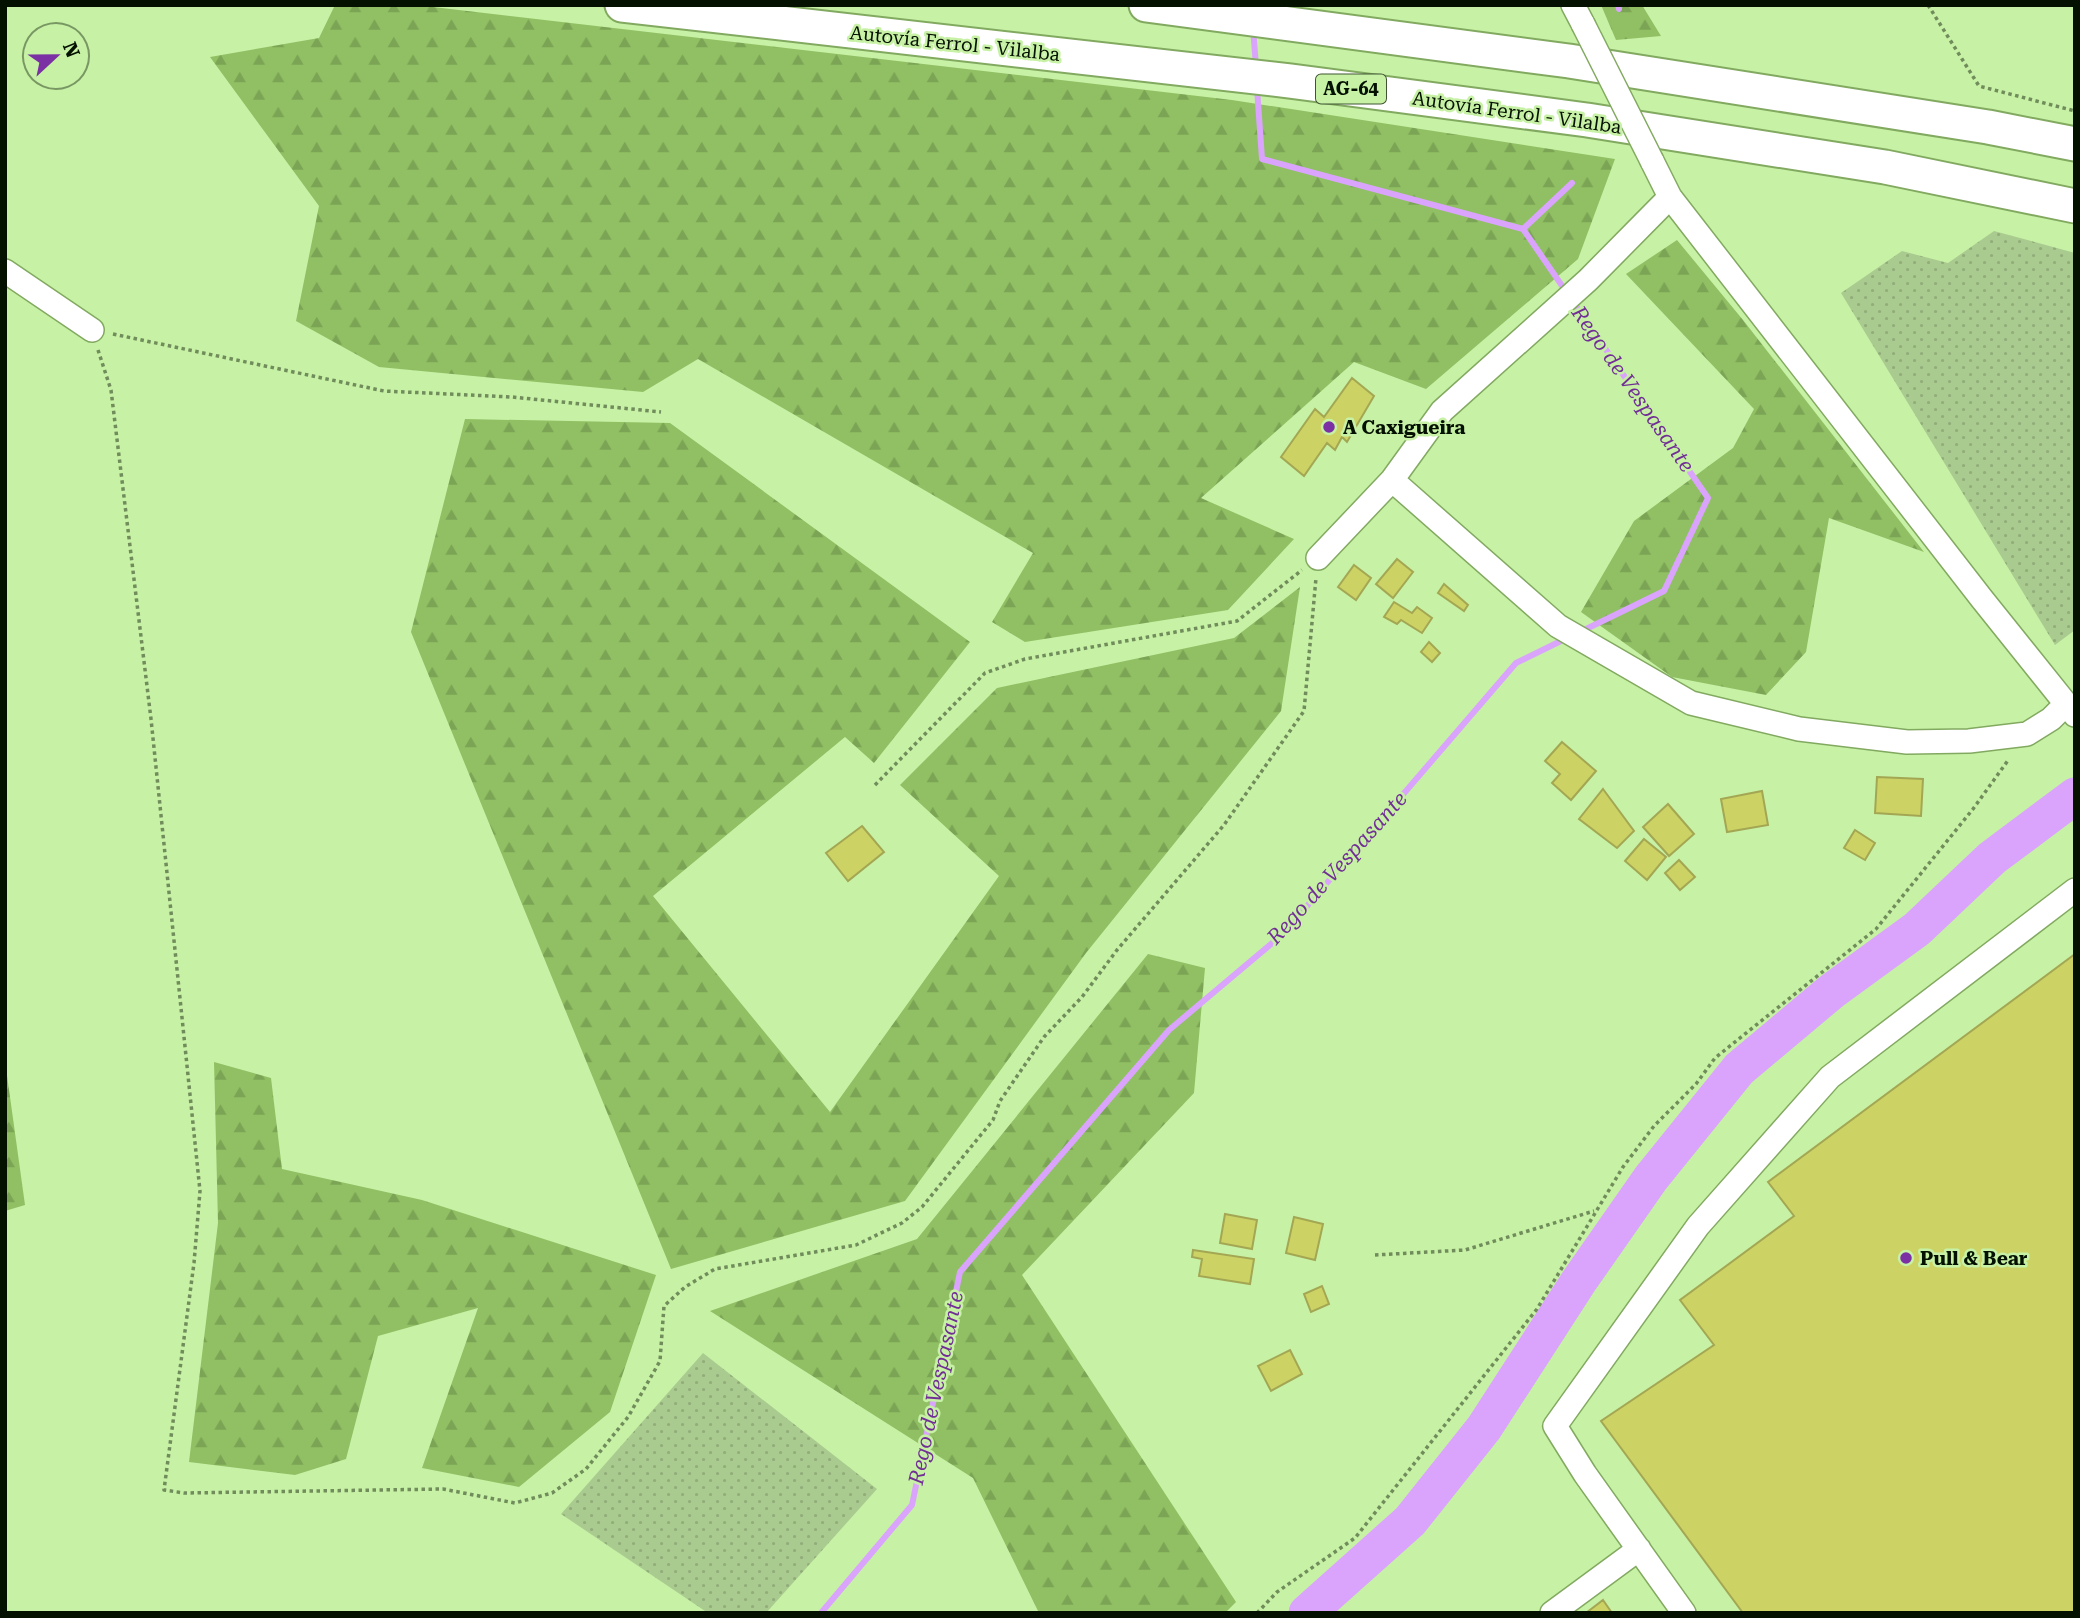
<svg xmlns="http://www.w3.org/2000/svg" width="2080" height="1618" font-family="'Roboto Serif',serif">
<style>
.grass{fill:url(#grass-dots)}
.forest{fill:url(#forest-firs)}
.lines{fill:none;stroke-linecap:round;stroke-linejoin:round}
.stream{stroke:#daa4fd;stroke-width:6}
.river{stroke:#daa4fd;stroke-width:37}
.building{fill:#cdd264;stroke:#a3a753;stroke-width:2}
.minor-casing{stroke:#82a960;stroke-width:26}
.highway-casing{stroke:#82a960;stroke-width:37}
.path{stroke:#708c5b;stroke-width:3.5;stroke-dasharray:3.5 3.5;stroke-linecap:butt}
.minor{stroke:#fff;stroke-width:23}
.highway{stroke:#fff;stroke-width:33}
.minor-bridge-casing{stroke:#82a960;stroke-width:26;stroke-linecap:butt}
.minor-bridge{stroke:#fff;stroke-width:23}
.poi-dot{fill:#7b31a3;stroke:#c7f1a5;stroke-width:2.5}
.labels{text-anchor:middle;stroke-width:5;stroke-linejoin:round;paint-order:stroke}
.shield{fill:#c7f1a5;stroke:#3f5432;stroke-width:2}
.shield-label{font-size:18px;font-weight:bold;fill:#051100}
.street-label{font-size:19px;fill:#051100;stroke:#c7f1a5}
.poi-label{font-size:19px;font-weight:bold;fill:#051100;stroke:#c7f1a5;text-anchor:start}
.water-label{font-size:21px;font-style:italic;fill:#712f95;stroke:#c7f1a5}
</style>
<defs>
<pattern id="grass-dots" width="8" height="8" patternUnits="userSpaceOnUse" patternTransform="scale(1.75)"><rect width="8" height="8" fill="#aacb8f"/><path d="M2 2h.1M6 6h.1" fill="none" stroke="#91ad7a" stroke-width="1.8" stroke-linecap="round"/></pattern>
<pattern id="forest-firs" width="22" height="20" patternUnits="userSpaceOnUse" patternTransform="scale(1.75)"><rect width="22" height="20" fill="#90c063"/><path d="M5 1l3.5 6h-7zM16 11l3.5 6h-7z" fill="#7ba454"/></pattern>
</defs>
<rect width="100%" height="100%" fill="#c7f1a5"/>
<path class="grass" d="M1994,231L2075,253V630L2055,645L1841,293L1902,251L1948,263Z
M703,1353L877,1489L766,1613H708L561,1514Z"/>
<path class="forest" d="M335,5H416L1232,100L1615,159L1578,259L1426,389L1354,362L1201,498L1294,539L1228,610L1025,642L992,622L1033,553L698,359L643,392L379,367L296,321L319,206L210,57L319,38Z
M1601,5H1642L1661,36L1616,40Z
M1677,240L1743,320L1924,552L1829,518L1806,652L1766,695L1672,677L1581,612L1634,521L1733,448L1754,409L1626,274Z
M465,419L670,423L970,642L874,763L845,737L653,896L830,1112L999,876L900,785L997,688L1234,638L1300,587L1281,711L1086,953L905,1201L671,1269L411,632Z
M1148,954L1205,968L1194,1093L1022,1275L1236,1602L1225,1613H1039L973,1478L710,1311L917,1239Z
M5,1061L25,1205L5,1211Z
M214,1062L271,1078L282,1169L422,1200L656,1275L610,1412L519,1487L422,1468L478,1308L378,1336L346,1459L295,1475L189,1462L218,1223Z"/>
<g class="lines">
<path class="stream" d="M1618,5L1619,9
M1253,28L1256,66
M1257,88L1262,159L1523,229
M1572,183L1523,229L1708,498L1664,591L1580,632
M821,1613L912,1505L960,1272L1169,1030L1283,934L1516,663L1567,638"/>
<path class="river" d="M1307,1613L1410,1521L1484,1428L1579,1281L1651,1178L1739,1069L1832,991L1917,929L1992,858L2075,796"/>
</g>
<path class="building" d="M1352,378L1374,396L1347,442L1342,437L1335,450L1327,443L1304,476L1281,457L1315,409L1324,417Z
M1397,559L1413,572L1393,598L1376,584Z
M1354,565L1371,578L1356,600L1338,587Z
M1444,584L1468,605L1464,611L1438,593Z
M1394,602L1412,613L1417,607L1432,618L1422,633L1401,620L1397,624L1384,617Z
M1429,642L1440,653L1432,662L1421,652Z
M1562,742L1596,771L1571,800L1552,783L1560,774L1545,761Z
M1877,777L1923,779L1921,816L1875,813Z
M1603,789L1634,831L1617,848L1579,819Z
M1762,791L1768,825L1727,832L1721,799Z
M1668,804L1694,834L1669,856L1643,827Z
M862,826L884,852L848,881L826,853Z
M1855,830L1875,843L1865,860L1844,848Z
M1644,839L1666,857L1647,880L1625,861Z
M1679,860L1695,877L1680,890L1665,873Z
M2075,954V1613H1743L1601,1421L1714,1345L1680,1300L1794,1216L1768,1182Z
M1225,1214L1257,1220L1252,1249L1220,1243Z
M1294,1217L1323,1224L1315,1260L1286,1253Z
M1193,1250L1254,1259L1250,1284L1199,1276L1202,1259L1192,1257Z
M1322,1286L1329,1304L1311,1312L1304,1294Z
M1290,1350L1302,1374L1271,1391L1258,1366Z
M1603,1600L1612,1613H1586Z"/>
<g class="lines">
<defs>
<path id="minor" d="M1573,5L1583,24
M1652,161L1670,197L1982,599L2075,715
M5,271L92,330
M1392,480L1558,626L1691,703L1799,729L1907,742L1969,741L2027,734L2051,719L2066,704
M1318,558L1392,480L1442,411L1588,280L1670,197
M1552,1613L1639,1549
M1684,1613L1585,1474L1555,1426L1698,1226L1830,1077L2075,890"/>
<path id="highway" d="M622,5L1290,81L1587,120L1885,167L2075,206
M1146,5L1569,61L1988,127L2075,144"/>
</defs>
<use href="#minor" class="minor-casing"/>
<use href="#highway" class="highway-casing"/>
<path class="path" d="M1928,5L1979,86L2075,111
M113,334L384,391L512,397L661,412
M98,350L111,390L151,719L200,1191L194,1263L164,1490L184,1493L443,1489L515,1503L552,1493L586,1469L628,1417L660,1361L664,1306L685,1287L715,1269L856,1245L902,1223L922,1207L993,1120L1000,1101L1044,1037L1082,997L1117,950L1224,825L1304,711L1316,578
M875,785L985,673L1025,659L1237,621L1302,570
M1375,1255L1465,1250L1594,1211
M1257,1613L1277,1592L1355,1538L1537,1309L1623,1167L1654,1126L1696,1084L1715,1058L1876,929L1973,809L2009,759"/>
<use href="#minor" class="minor"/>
<use href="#highway" class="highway"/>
<defs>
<path id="minor-bridge" d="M1583,24L1652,161"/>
</defs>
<use href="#minor-bridge" class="minor-bridge-casing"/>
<use href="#minor-bridge" class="minor-bridge"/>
</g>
<g class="poi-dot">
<circle cx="1329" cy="427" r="7"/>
<circle cx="1906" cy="1258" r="7"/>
</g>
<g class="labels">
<rect class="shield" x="1316" y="74.5" width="70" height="29" rx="5"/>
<g class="shield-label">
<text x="1351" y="95">AG-64</text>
</g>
<g class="street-label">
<text transform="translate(955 43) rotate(6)" y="7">Autovía Ferrol - Vilalba</text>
<text transform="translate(1517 112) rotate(8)" y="7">Autovía Ferrol - Vilalba</text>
</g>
<g class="poi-label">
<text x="1343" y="434">A Caxigueira</text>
<text x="1920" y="1265">Pull &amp; Bear</text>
</g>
<g class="water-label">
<text transform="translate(1633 389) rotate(55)" y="7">Rego de Vespasante</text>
<text transform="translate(1337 868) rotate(-48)" y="7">Rego de Vespasante</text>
<text transform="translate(936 1388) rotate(-78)" y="7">Rego de Vespasante</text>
</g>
</g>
<rect width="2080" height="1618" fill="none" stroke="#051100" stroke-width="14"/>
<g transform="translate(56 56) rotate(68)"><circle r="33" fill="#c7f1a5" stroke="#799763" stroke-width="2"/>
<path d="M0-5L12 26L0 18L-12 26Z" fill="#7b31a3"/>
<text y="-10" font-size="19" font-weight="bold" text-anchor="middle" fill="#051100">N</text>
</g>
</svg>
